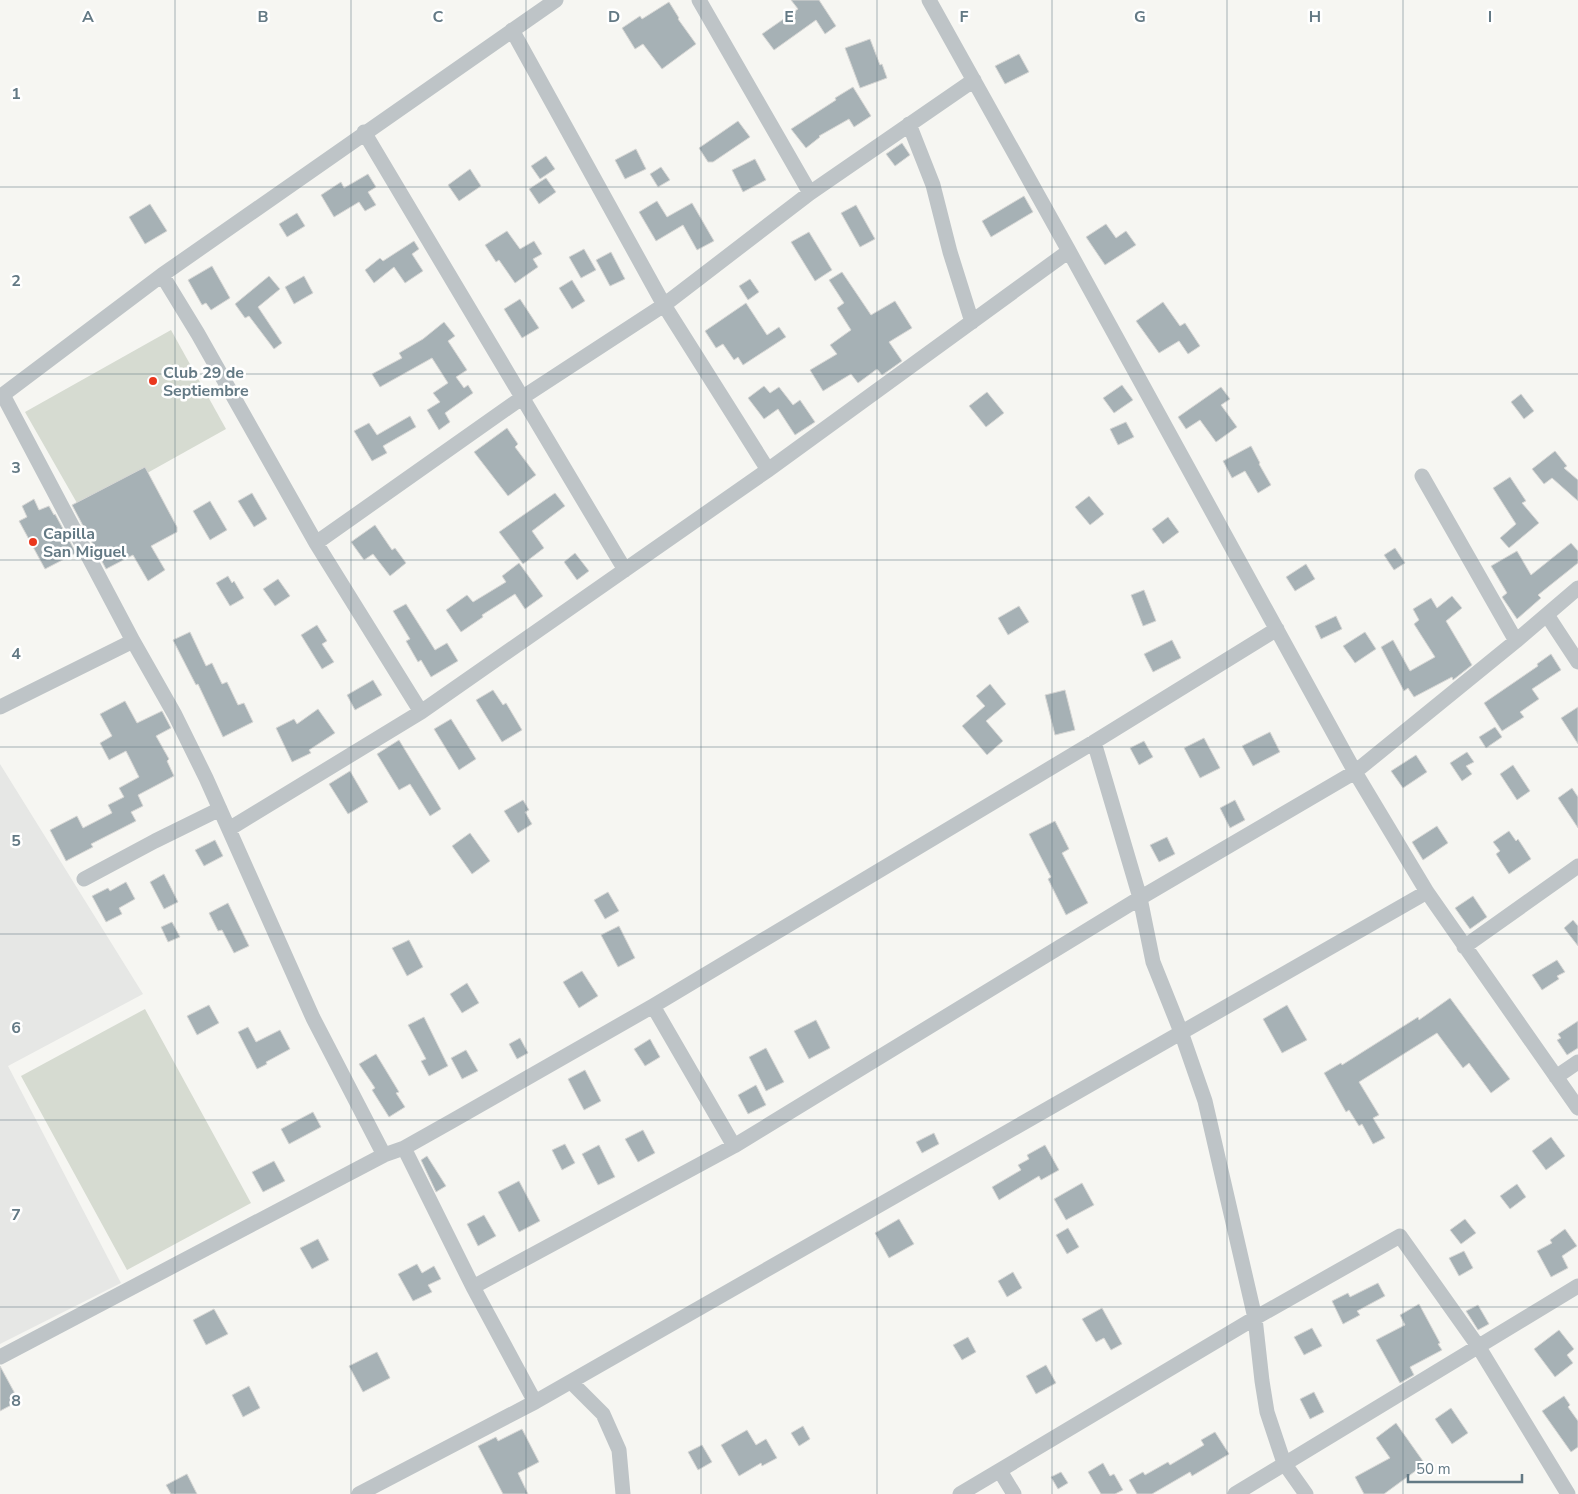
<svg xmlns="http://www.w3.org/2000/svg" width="1578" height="1494" font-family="'Nunito Sans',sans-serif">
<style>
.built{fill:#e6e7e5}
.green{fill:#d6dbd1}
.building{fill:#a6b1b5;stroke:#d7d7d5}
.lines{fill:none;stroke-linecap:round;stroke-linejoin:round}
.street{stroke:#bec4c7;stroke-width:15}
.grid{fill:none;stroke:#637984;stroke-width:1;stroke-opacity:0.55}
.poi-dot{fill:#ea371d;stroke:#fff;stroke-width:2}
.labels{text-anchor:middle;stroke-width:5;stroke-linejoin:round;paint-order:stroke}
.poi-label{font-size:16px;font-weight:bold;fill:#637984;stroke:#fff;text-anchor:start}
.grid-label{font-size:16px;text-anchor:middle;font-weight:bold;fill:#637984;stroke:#fff;stroke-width:5;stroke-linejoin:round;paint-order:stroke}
</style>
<rect width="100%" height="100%" fill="#f6f6f2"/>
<path class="built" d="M0,764L143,994L8,1066L121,1283L0,1344Z"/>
<path class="green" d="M171,330L226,429L81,510L25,412Z
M145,1009L251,1203L127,1270L21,1076Z"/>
<path class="building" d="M791,0H819L836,26L825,34L816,20L774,50L762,34L798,9Z
M669,2L679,18L678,19L696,44L662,69L643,44L635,49L622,28L640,16L642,19Z
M870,39L880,65L882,64L887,78L860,88L845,48Z
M1019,54L1029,72L1005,84L995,66Z
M853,87L871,116L854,127L849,119L819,136L820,137L806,148L791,129L836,100L835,98Z
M738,121L750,137L713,162H708L699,148Z
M902,143L910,155L895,166L886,154Z
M636,149L646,169L625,179L615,160Z
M546,156L555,169L540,179L531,166Z
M755,159L766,180L743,192L732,170Z
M661,167L670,180L658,187L650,174Z
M470,169L481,186L459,201L448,185Z
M368,174L376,187L368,192L376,205L365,211L359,202L334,217L321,195L341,182L344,188Z
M546,178L556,192L539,204L529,189Z
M1024,196L1033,212L991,237L982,221Z
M657,201L667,217L692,203L714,241L697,250L683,225L656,241L639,212Z
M150,204L167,231L145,244L129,217Z
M856,205L875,239L860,247L841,213Z
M297,213L305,226L287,237L279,224Z
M1106,224L1116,238L1126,231L1136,245L1105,265L1086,237Z
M507,231L520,249L534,241L542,254L533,259L538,267L515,283L499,260L496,262L485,245Z
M809,232L832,270L815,281L791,242Z
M414,241L419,249L412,254L423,271L405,283L394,267L374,283L365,270L380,258L383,261Z
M584,249L596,270L581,278L569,257Z
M611,252L625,279L610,286L596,260Z
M212,266L230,298L211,310L206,303L202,305L188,280Z
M842,272L871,315L895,301L912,328L889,342L902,361L888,371L882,375L877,369L858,383L851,374L823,391L810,370L837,354L830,345L851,330L837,308L844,303L829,280Z
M269,276L280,289L258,307L282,343L274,349L249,316L245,318L235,304Z
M304,276L313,293L294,304L285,287Z
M750,279L759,292L748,300L739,286Z
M572,280L585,301L572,309L559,288Z
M520,299L539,328L522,338L504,309Z
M1163,302L1180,326L1185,323L1200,346L1188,354L1179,341L1159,353L1136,321Z
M746,303L767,335L779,327L786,337L743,365L738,357L734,360L723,344L716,348L705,331Z
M444,322L455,336L448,341L467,370L456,377L464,388L468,385L473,393L445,413L450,422L439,430L427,410L440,402L433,393L448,383L432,358L380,387L372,374L402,358L399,353L423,339Z
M1122,385L1133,400L1114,413L1103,398Z
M764,386L770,393L779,387L793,405L800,400L815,422L795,435L778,409L764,419L748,398Z
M1221,387L1230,399L1221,405L1237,427L1216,442L1200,420L1186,429L1178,417Z
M987,392L1004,413L986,427L969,406Z
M1521,394L1534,411L1524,419L1511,402Z
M410,416L416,427L383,446L387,453L372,461L354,431L369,423L377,435Z
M1126,422L1134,437L1118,445L1110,429Z
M507,428L518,444L515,447L536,475L508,496L474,452Z
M1251,446L1260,463L1259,464L1271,485L1258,493L1245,471L1232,478L1223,461Z
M1555,451L1567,466L1564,468L1578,480V501L1552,478L1544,484L1532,469Z
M145,467L177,527V532L151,546L165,570L148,581L133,555L106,569L72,505Z
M1510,477L1526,501L1522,503L1539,523L1509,548L1500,538L1516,524L1493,488Z
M252,493L267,519L254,527L238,501Z
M555,493L565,506L532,531L544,548L523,564L499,532Z
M1089,496L1104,514L1090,525L1075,507Z
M34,499L39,510L49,506L54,515L55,514L76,553L45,569L19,521L27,517L22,506Z
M210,501L227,530L210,540L193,511Z
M1168,517L1179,532L1163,544L1152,529Z
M375,525L392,550L395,548L406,563L390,576L373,554L364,560L351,542Z
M1571,543L1578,551V563L1538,595L1541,598L1517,619L1502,597L1507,593L1491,566L1517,551L1531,575Z
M1395,548L1405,563L1394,570L1384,555Z
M575,553L589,571L577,580L564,562Z
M519,563L543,596L525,609L515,594L482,615L483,617L461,632L446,610L467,595L473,602L506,582L502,576Z
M1306,564L1315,579L1295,591L1286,577Z
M228,576L232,583L234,581L244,598L230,606L216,583Z
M278,579L290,596L275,606L263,589Z
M1144,590L1156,621L1143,626L1131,595Z
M1452,596L1462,608L1446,621L1472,665L1453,680L1452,677L1414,697L1408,688L1404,691L1381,647L1393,640L1410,671L1435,657L1414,624L1419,620L1413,609L1431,598L1437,608Z
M406,604L435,650L447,643L458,661L431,677L421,660L418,662L406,641L410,639L393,611Z
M1019,606L1029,622L1008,635L998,618Z
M1336,616L1342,629L1321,639L1315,626Z
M317,625L327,641L322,644L334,662L322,669L301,635Z
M190,632L206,666L212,663L222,684L227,682L238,705L244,703L253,722L223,737L198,684L196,685L173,640Z
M1365,632L1376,649L1355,663L1343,646Z
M1172,640L1181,658L1153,672L1144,654Z
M1551,654L1561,670L1532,689L1539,699L1520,712L1524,717L1502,731L1484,703L1538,666L1537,664Z
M373,680L382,695L355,710L347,695Z
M990,684L1006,704L986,721L1003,741L987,755L962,726L985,706L976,696Z
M493,690L503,705L506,703L522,730L502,742L476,700Z
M1065,690L1075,730L1055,735L1045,695Z
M125,701L137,723L162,711L171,728L156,736L169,759L167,761L174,776L138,795L143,806L131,812L136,821L91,844L93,847L66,861L50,830L77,816L83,828L112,813L108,805L124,797L119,788L139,777L126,751L109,760L100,743L112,736L100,714Z
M1578,707V744L1561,718Z
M318,709L335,733L309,750L311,753L292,762L276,728L294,719L297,724Z
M451,719L476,759L459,770L434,729Z
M1495,727L1502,737L1486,748L1479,737Z
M1270,732L1280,752L1253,766L1242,746Z
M1204,738L1220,768L1200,778L1184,748Z
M399,740L441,809L430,816L410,784L399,790L377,754Z
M1144,741L1153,757L1139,765L1130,748Z
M1467,752L1474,762L1466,766L1472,774L1462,781L1450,763Z
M1416,755L1427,772L1403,788L1391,771Z
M1513,765L1530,791L1517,800L1500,774Z
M350,771L368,802L348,814L329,784Z
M1572,788L1578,797V828L1558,798Z
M523,800L529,810L525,812L532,824L518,833L504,811Z
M1235,800L1245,820L1230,828L1220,808Z
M1055,821L1069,849L1062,853L1088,903L1066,915L1048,879L1051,877L1029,834Z
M1437,826L1448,843L1423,860L1412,842Z
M1509,831L1516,841L1518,839L1531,859L1509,874L1496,854L1500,851L1493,842Z
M470,833L490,861L472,874L452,846Z
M1167,837L1175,854L1159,862L1150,845Z
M215,840L223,856L204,866L195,850Z
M164,874L178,902L164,909L150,882Z
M126,882L135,899L119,908L122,914L106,922L92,896L108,888L110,891Z
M608,892L619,911L605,919L594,900Z
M1473,896L1487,917L1470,929L1455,908Z
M228,903L249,946L234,953L222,930L218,931L209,913Z
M1573,920L1578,926V946L1564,928Z
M172,922L180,937L168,942L161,927Z
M619,926L635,958L618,967L601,935Z
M409,940L423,967L407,976L392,948Z
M1557,960L1565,972L1557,976L1559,979L1542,990L1532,975Z
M582,971L598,996L579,1008L563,982Z
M467,983L479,1003L462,1013L450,994Z
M1450,998L1510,1079L1491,1093L1469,1063L1463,1068L1437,1033L1359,1082L1379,1115L1373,1118L1385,1138L1373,1144L1362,1124L1359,1126L1349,1110L1346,1112L1324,1073L1341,1063L1342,1065L1418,1017L1419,1020Z
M209,1005L219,1023L197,1035L187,1016Z
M1287,1005L1307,1040L1282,1053L1263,1019Z
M424,1017L448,1066L429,1076L421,1061L426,1059L408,1025Z
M816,1020L830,1048L809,1059L794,1031Z
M1578,1021V1048L1567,1055L1557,1040L1561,1038L1558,1034Z
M248,1027L256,1042L280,1030L290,1049L266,1062L267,1064L257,1069L238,1032Z
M520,1038L528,1053L517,1059L509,1044Z
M650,1039L660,1057L645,1066L634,1049Z
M766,1048L784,1082L766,1091L749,1057Z
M466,1050L478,1071L462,1079L451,1058Z
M376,1054L399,1092L396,1093L405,1107L389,1117L372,1090L375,1088L359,1064Z
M585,1070L601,1101L584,1110L568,1079Z
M756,1085L766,1105L748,1114L738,1095Z
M313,1112L321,1127L289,1144L281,1129Z
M643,1130L655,1153L638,1162L625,1139Z
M934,1133L939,1144L922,1153L916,1142Z
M1551,1137L1565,1156L1546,1170L1532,1151Z
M565,1144L575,1163L562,1170L552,1150Z
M599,1145L615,1177L598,1185L582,1154Z
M1045,1145L1059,1170L1041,1180L1039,1176L999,1200L992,1187L1021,1170L1018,1165L1029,1159L1027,1155Z
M427,1156L446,1186L436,1192L421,1160Z
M274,1161L285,1181L263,1192L252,1172Z
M519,1181L540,1221L519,1232L498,1192Z
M1082,1183L1094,1205L1066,1220L1054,1199Z
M1517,1184L1526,1197L1510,1209L1500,1196Z
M484,1215L496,1236L478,1246L467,1224Z
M899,1219L914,1244L889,1258L875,1233Z
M1465,1219L1476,1233L1461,1244L1450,1230Z
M1068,1228L1079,1247L1067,1254L1056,1235Z
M1565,1229L1577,1246L1562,1256L1568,1268L1551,1277L1537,1251L1552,1243L1550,1240Z
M318,1239L329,1260L312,1269L300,1248Z
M1464,1251L1473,1268L1459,1276L1449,1258Z
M417,1264L422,1273L434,1266L441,1279L428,1285L432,1292L413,1301L398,1274Z
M1013,1272L1022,1288L1007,1297L998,1281Z
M1378,1283L1385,1296L1357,1311L1360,1315L1343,1324L1332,1301L1348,1293L1350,1297Z
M1419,1304L1440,1343L1438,1344L1442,1350L1410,1367L1414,1375L1400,1383L1376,1340L1405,1325L1400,1315Z
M1478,1305L1489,1324L1478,1330L1466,1311Z
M1102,1308L1122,1344L1111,1350L1104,1338L1096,1342L1082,1319Z
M214,1309L228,1334L206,1345L193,1320Z
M1312,1328L1322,1346L1304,1355L1294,1337Z
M1559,1330L1574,1349L1567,1355L1573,1363L1555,1377L1534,1349Z
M968,1337L976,1352L962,1360L953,1345Z
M377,1352L390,1378L363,1392L349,1366Z
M1046,1365L1056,1383L1036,1394L1026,1376Z
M0,1366L19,1401L0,1411Z
M249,1386L260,1408L243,1417L232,1395Z
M1314,1392L1324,1412L1310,1419L1300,1399Z
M1564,1396L1570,1405L1568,1407L1578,1421V1447L1571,1452L1542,1411Z
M1451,1408L1468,1433L1452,1444L1435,1419Z
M1396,1423L1425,1464L1384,1494H1364L1355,1477L1390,1458L1376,1438Z
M803,1426L810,1439L799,1446L791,1433Z
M522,1429L539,1462L518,1473L528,1494H503L478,1446L496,1437L498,1441Z
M747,1430L756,1445L766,1439L777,1458L762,1466L761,1463L739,1476L721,1445Z
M1215,1432L1229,1454L1192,1476L1190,1472L1152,1494H1137L1129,1480L1143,1472L1145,1475L1168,1462L1170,1465L1204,1445L1201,1440Z
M702,1445L712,1462L698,1470L688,1452Z
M1103,1463L1110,1476L1114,1474L1123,1490L1115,1494H1101L1088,1472Z
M1061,1472L1068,1483L1058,1489L1051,1477Z
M187,1474L197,1494H171L166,1485Z"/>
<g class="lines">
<path class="street" d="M699,0L810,193
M929,0L1069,251L1355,772L1427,892L1578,1108
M512,30L664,305L768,470
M909,124L933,185L950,252L972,322
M364,132L625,570
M162,275L198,334L316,543L421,712
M3,395L133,641L175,715L206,778L313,1018L384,1155
M0,397L162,275L556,0
M1422,476L1516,641
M316,543L523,397L664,305L810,193L974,80
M1547,615L1578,662
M0,707L133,641
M1094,742L1140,898L1153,962L1181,1032L1205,1101L1255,1318L1262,1381L1267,1412L1284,1463L1306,1494
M229,829L421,712L768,470L1069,251
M84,879L155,841L220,809
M1464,947L1578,866
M653,1006L734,1146
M1556,1077L1578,1062
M404,1148L473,1287L535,1402
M473,1287L734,1146L1140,898L1355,772L1516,641L1578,588
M0,1357L384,1155L404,1148L452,1121L653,1006L1094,742L1277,629
M571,1382L603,1414L619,1450L623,1494
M1000,1471L1014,1494
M359,1494L535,1402L1427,892
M960,1494L1255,1318L1400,1236L1478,1346L1568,1494
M1235,1494L1578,1286"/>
</g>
<path class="grid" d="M175,0V1494M351,0V1494M526,0V1494M701,0V1494M877,0V1494M1052,0V1494M1227,0V1494M1403,0V1494M0,187H1578M0,374H1578M0,560H1578M0,747H1578M0,934H1578M0,1120H1578M0,1307H1578"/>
<g class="poi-dot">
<circle cx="153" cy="381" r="5"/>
<circle cx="33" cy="542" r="5"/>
</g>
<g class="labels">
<g class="poi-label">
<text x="163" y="378">Club 29 de<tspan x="163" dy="18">Septiembre</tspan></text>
<text x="43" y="539">Capilla<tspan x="43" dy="18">San Miguel</tspan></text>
</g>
</g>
<g class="grid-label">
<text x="88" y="22">A</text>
<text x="263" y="22">B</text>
<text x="438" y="22">C</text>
<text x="614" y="22">D</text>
<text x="789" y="22">E</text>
<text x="964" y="22">F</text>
<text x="1140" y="22">G</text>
<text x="1315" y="22">H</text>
<text x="1490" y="22">I</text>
<text x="16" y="99">1</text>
<text x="16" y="286">2</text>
<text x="16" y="473">3</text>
<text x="16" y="659">4</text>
<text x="16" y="846">5</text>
<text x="16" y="1033">6</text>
<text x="16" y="1220">7</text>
<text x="16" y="1406">8</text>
</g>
<path d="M1408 1474v8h114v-8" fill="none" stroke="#637984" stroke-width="2.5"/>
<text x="1416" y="1474" font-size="15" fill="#637984" stroke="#ffffff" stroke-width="4" paint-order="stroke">50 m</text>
</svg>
